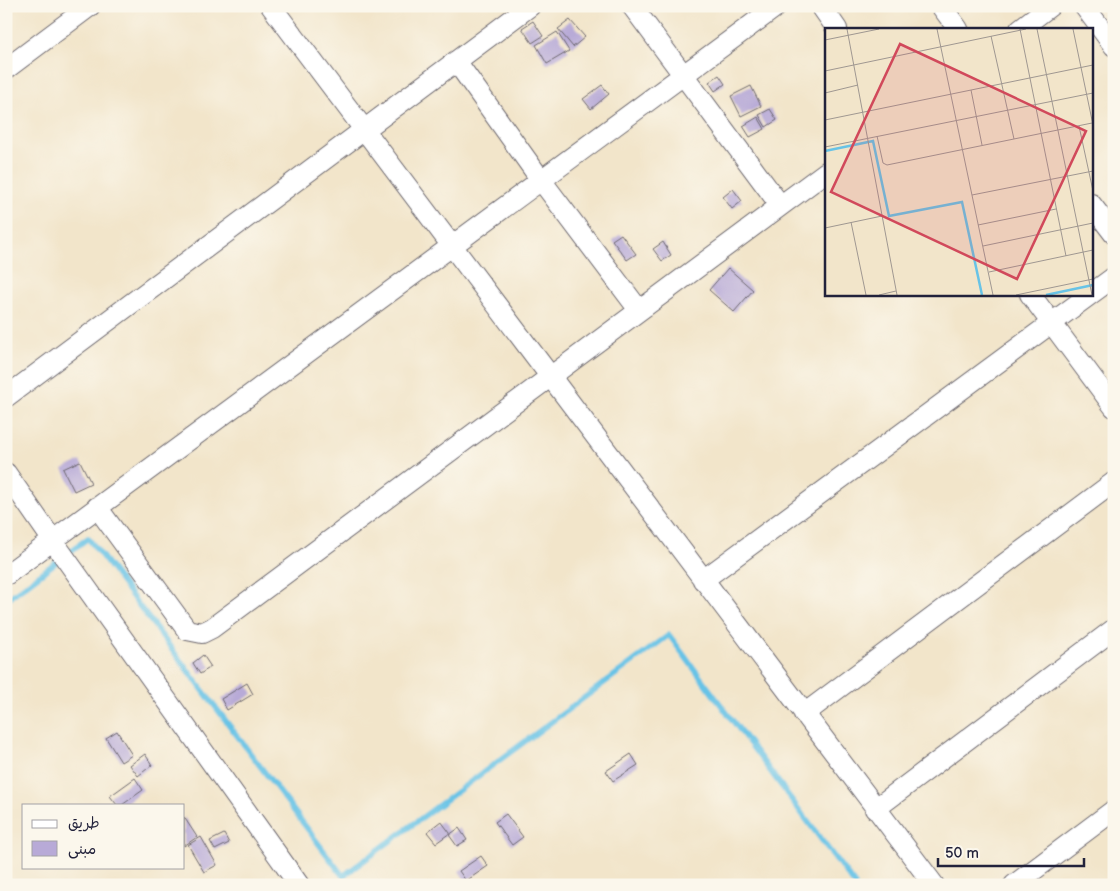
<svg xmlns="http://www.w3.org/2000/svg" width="1120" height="891" font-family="'Balsamiq Sans','Playpen Sans Arabic',sans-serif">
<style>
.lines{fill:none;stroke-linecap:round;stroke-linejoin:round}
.stream{stroke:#68c3e6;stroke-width:5.5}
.building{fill:#b8aad7}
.street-casing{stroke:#6b666d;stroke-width:22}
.street{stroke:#fff;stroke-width:20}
.inset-river{fill:none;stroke:#68c3e6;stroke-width:2.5}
.inset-road{fill:none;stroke:#9f9791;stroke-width:1}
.view{fill:#d1495b;fill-opacity:0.15;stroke:#d1495b;stroke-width:2.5}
.inset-edge{fill:none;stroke:#22223b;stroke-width:2.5}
</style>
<rect width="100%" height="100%" fill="#fbf7ec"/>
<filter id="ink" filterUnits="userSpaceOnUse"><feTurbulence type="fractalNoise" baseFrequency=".02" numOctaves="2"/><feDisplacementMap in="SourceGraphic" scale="10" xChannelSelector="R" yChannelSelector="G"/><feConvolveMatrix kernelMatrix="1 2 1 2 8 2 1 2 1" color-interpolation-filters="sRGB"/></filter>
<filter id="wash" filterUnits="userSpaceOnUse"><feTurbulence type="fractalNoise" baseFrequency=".0096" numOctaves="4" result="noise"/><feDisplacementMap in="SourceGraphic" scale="20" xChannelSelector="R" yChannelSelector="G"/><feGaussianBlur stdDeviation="1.12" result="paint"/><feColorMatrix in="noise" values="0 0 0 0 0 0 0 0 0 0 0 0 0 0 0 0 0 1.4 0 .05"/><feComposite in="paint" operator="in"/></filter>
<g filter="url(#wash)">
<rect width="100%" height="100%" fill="#f2e5ca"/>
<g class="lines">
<path class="stream" d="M6,600L88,538L343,876L669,635L855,885"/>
</g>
<g id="blocks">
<path class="building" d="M570,20L585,37L573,47L558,29Z
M533,21L543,36L532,43L522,28Z
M557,32L569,51L547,64L536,45Z
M719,75L725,84L715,91L709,82Z
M602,85L609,94L591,109L583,99Z
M751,86L761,106L741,116L731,96Z
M770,109L777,120L766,127L759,115Z
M758,117L765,129L750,137L743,126Z
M733,189L742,201L732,209L723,197Z
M621,234L636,254L627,260L612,240Z
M663,242L671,255L662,261L653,249Z
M728,268L753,290L734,312L709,290Z
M80,461L91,483L74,491L63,469Z
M203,655L211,667L200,674L193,663Z
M247,683L253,694L227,710L221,699Z
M117,731L132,755L121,762L106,738Z
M145,754L152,765L138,776L130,765Z
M631,754L638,765L613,781L606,771Z
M135,778L143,790L122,805H117L110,796Z
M506,814L523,837L512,845L495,822Z
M184,817L197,837L184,846Z
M441,821L450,833L436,843L427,832Z
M459,828L467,840L457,846L449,835Z
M224,834L229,843L215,850L210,841Z
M201,837L217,865L204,872L188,845Z
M481,856L488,866L466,881L459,871Z"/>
</g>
</g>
<g filter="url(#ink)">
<use href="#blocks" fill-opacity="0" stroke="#6b666d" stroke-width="1"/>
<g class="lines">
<defs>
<path id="street" d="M271,6L934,885
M632,6L780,205
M821,6L837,29
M941,6L958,29
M1084,6L1114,46
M1020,29L1050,6
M456,61L541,180L639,310
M6,69L90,6
M1091,204L1114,234
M1030,294L1114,407
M6,397L530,6
M6,473L58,548L299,885
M97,507L187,630L202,633L212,628L826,172
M6,575L777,6
M703,580L1114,277
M804,714L1114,482
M875,809L1114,629
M1014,885L1114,810"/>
</defs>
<use href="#street" class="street-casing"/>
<use href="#street" class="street"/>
</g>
</g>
<g transform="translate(825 28)">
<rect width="268" height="268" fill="#f2e5ca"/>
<path class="inset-river" d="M0,123L48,113L64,188L137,174L157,267M221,267L268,257"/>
<path class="inset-road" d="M22,1L72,267M112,1L168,267M195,1L241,228M212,1L267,267M248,1L268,97M166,8L189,111M0,12L54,1M0,43L201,1M146,62L157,117M0,65L33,57M0,92L268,37M254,98L268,163M52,108L58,135L62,137L267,95M0,119L268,65M147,167L268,143M26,194L41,267M153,197L231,181M0,200L57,188M158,218L268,195M164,244L268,222M54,267L71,263M191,267L268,251"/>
<path class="view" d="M75,16L261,103L192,251L6,164Z"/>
<rect width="268" height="268" class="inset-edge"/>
</g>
<rect width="1120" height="891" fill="none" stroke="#fbf7ec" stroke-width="25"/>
<rect x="22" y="804" width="162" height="65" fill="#fbf7ec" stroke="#a4a2a5"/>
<rect x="32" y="820" width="25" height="8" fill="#ffffff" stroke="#a4a2a5"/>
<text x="68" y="828" font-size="15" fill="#22223b">طريق</text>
<rect x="32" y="841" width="25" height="15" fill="#b8aad7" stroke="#a4a2a5"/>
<text x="68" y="854" font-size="15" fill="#22223b">مبنى</text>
<path d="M938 858v8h146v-8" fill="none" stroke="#22223b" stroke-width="2.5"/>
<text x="945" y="858" font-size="15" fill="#22223b" stroke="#fbf7ec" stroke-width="4" paint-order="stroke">50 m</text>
</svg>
